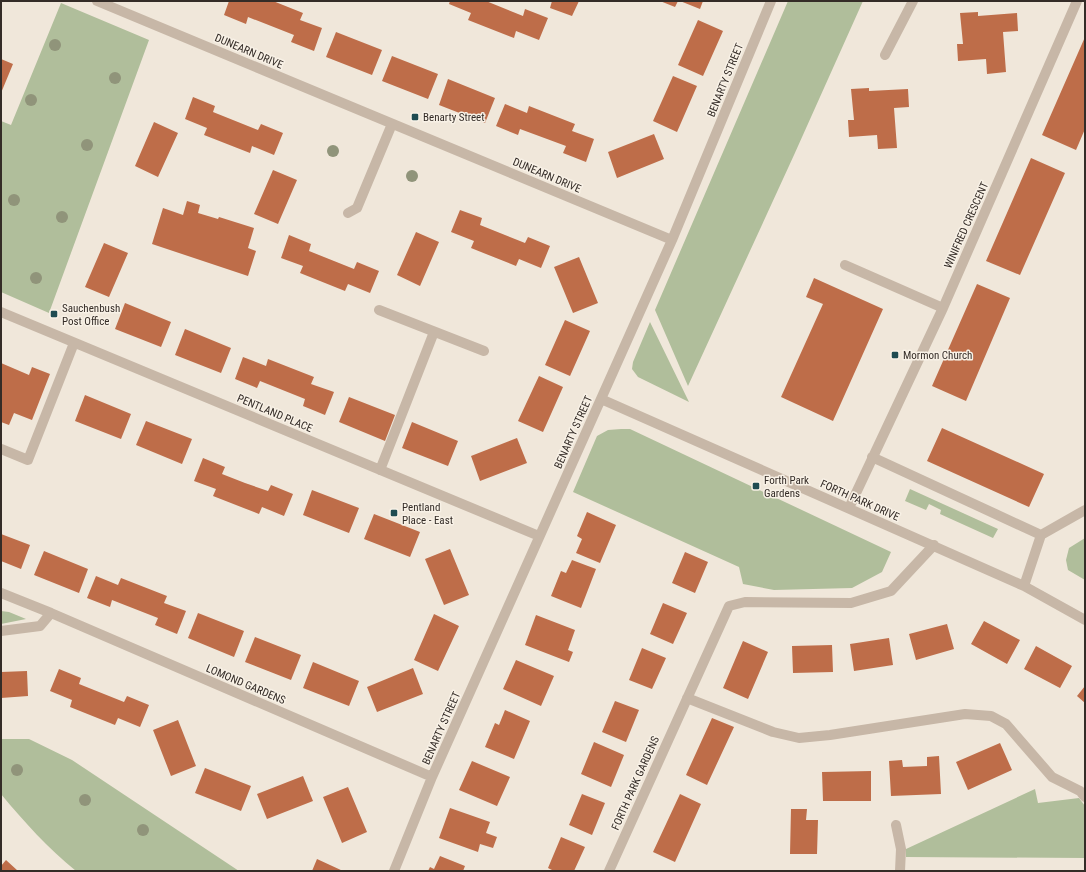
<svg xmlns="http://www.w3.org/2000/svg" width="1086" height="872" font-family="'Roboto Condensed',sans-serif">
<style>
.green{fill:#b0be9b}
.building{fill:#be6d49}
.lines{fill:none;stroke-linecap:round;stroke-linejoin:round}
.minor{stroke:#c7b7a7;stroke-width:10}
.tree{fill:#90947a}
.poi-dot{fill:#1f4c52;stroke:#f8f1e6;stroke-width:1.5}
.labels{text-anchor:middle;stroke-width:3;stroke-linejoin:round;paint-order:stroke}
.street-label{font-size:11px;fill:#342c27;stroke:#f8f1e6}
.poi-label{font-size:11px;fill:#342c27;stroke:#f8f1e6;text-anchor:start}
</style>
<rect width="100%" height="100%" fill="#f0e7da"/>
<path class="green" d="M788,1H863L794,155L688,386L655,310Z
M61,3L149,40L49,313L1,292V121L11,125Z
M650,322L689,402L638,377L632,369L633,362Z
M621,429H630L891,552L882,572L852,588L774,590L743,584L739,567L573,492L597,436L608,430Z
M910,489L998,529L993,538L940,514L941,510L929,504L926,510L905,501Z
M1085,538V580L1068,570L1066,560L1069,548Z
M1,611L9,612L26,619L1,624Z
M1,739H29L72,760L239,871H76C48,848 24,822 1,794Z
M1035,789L1038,803L1079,798L1085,806V858L906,857V849Z"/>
<path class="building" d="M229,1H273L303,13L300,20L322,28L314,51L291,42L294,35L248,17L246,24L224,15Z
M450,1H486L523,16L525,9L548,18L539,40L516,31L514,38L468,20L471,13L449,4Z
M552,1H579L572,16L550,8Z
M660,1H678L675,7Z
M680,1H703L700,9Z
M978,12V16L1017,13L1018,31L1003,32L1006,72L987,74L986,59L958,61L957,44H963L960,13Z
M698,20L723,31L703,76L678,65Z
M336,32L382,50L372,75L326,57Z
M1085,37V129L1076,150L1042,135Z
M392,56L438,74L428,99L382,81Z
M1,59L13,64L1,93Z
M673,76L697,86L677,132L653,121Z
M448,79L495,98L485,123L439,105Z
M869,88V91L908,89L909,107L894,108L897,148L878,149L877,135L849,137L848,120H854L851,89Z
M193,97L215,106L213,112L258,130L261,124L283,133L274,155L252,146L250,153L204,135L207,128L185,119Z
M505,104L527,113L529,106L575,124L572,131L594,139L586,162L563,153L566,146L520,129L518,135L496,126Z
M154,122L178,133L158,177L135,166Z
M654,134L664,159L617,178L608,152Z
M1031,158L1065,173L1020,275L986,261Z
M273,170L297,180L278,224L254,214Z
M187,201L200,205L198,213L218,219L219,217L254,228L248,248L256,251L248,276L152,244L163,208L183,215Z
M460,210L482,218L480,225L525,243L528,237L550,246L541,268L519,259L516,266L471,248L474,241L451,232Z
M416,232L439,242L420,286L397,275Z
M289,235L311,244L309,251L354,269L357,262L379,271L370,293L348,284L345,291L300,273L303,266L281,258Z
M104,243L128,253L109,297L85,287Z
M579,257L598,303L573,313L554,267Z
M814,278L883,309L833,421L781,397L823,304L806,297Z
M977,284L1010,298L966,401L932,386Z
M125,303L171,322L161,347L115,329Z
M565,320L590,331L570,376L545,365Z
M185,329L231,348L221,373L175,355Z
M243,357L266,366L268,359L314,377L311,384L334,392L325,415L303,406L305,399L260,381L257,388L235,379Z
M1,363L29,375L32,367L50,374L32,420L14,413L9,425L1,422Z
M539,376L563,387L543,432L518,421Z
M85,395L131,414L121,439L75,421Z
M349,397L395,415L385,441L339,422Z
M146,421L192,439L182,464L136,445Z
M412,422L458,441L448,466L402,448Z
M942,428L1044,474L1029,507L927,461Z
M517,438L527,463L480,481L471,456Z
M203,458L225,467L222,474L245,483L268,491L271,485L293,494L284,516L262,507L259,514L213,496L216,489L194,481Z
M312,490L359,508L349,533L303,515Z
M587,512L616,525L600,563L576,553L582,539L577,536Z
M374,514L420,532L410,557L364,539Z
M1,534L30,545L21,569L1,561Z
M450,549L469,595L444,605L425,559Z
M44,551L88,569L79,593L34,575Z
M685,552L708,562L695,593L672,583Z
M572,560L596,569L581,608L551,596L561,571L566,573Z
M96,576L118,585L121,578L167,596L164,603L186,611L177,634L155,625L158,618L112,600L110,607L87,598Z
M663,603L687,613L673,644L650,634Z
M198,613L244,631L234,657L188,638Z
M434,614L459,626L438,671L414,660Z
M536,615L575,630L568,650L573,652L569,662L525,645Z
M984,621L1020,640L1007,664L971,644Z
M947,624L954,649L916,660L909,634Z
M255,637L301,655L291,680L245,662Z
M889,638L893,665L854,671L850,644Z
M743,641L768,652L748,699L723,688Z
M832,645L833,672L793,673L792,646Z
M1036,646L1072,666L1060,688L1024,669Z
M642,648L666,658L652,689L629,680Z
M516,660L554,676L541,706L503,689Z
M313,662L359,681L349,706L303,688Z
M413,668L423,694L377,712L367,687Z
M59,669L81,678L79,684L124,702L127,696L149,705L140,727L118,718L115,725L70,707L72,700L50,691Z
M27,671L28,696L1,698V672Z
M1085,686V703L1077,696Z
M615,701L639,710L626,742L602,732Z
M505,710L530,721L514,759L485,747L495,723L499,725Z
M712,718L734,727L707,785L686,775Z
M178,720L196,766L171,776L153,730Z
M594,742L624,755L611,787L581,774Z
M1000,743L1012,770L968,790L956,762Z
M939,756L941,794L891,796L889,761L902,760L903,767L927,766V757Z
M472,761L510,777L497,806L459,790Z
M205,768L251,786L241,811L195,793Z
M871,771V801H823L822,772Z
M303,776L313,801L267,819L257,794Z
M348,787L367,832L342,843L323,797Z
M582,794L605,803L592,835L569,825Z
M680,794L701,804L675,862L653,852Z
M450,808L490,822L486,833L497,837L493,848L480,844L478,852L439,838Z
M791,809H807L806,820H818L817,854H790Z
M561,837L585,847L574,871H554L548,868Z
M440,856L465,866L463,871H428L430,867L434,869Z
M317,859L343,871H312Z
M6,860L18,871H1V866Z"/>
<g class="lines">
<path class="minor" d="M97,1L672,240
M885,55L913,1
M348,213L357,208L392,124
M845,265L943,308
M379,310L484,351
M1,312L539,536
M601,399L1024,586L1085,620
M1,449L28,460L74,343
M872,457L1041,535L1085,510
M380,470L434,332
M849,508L943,308L1077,1
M1024,586L1041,535
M1,593L51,613L432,777
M1,631L40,626L51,613
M687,698L773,732L799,738L830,735L965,714L991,716L1006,724L1052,777L1080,791L1085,797
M896,825L901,849L900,871
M394,871L432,777L672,240L771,1
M609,871L729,606L745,602L851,603L891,591L934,545"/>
</g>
<g class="tree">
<circle cx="55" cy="45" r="6"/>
<circle cx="115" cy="78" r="6"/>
<circle cx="31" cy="100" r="6"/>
<circle cx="87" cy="145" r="6"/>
<circle cx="333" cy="151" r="6"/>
<circle cx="412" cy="176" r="6"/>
<circle cx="14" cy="200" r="6"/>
<circle cx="62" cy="217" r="6"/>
<circle cx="36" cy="278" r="6"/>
<circle cx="17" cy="770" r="6"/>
<circle cx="85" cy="800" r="6"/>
<circle cx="143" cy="830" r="6"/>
</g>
<g class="poi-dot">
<rect x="411" y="113" width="8" height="8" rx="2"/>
<rect x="50" y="310" width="8" height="8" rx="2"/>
<rect x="891" y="351" width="8" height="8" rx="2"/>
<rect x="752" y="482" width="8" height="8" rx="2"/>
<rect x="390" y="509" width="8" height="8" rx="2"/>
</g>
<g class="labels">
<g class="street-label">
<text transform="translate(249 51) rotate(23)" y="4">DUNEARN DRIVE</text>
<text transform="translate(725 80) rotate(-68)" y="4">BENARTY STREET</text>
<text transform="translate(547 175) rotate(23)" y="4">DUNEARN DRIVE</text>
<text transform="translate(966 225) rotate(-66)" y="4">WINIFRED CRESCENT</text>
<text transform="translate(275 413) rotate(23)" y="4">PENTLAND PLACE</text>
<text transform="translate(573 432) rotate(-66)" y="4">BENARTY STREET</text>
<text transform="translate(860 500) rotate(24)" y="4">FORTH PARK DRIVE</text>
<text transform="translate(246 684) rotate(23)" y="4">LOMOND GARDENS</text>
<text transform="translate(441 728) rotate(-66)" y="4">BENARTY STREET</text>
<text transform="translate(635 783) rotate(-66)" y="4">FORTH PARK GARDENS</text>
</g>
<g class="poi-label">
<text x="423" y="121">Benarty Street</text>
<text x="62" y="312">Sauchenbush<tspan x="62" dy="13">Post Office</tspan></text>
<text x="903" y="359">Mormon Church</text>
<text x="764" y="484">Forth Park<tspan x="764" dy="13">Gardens</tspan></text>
<text x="402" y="511">Pentland<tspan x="402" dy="13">Place - East</tspan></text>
</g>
</g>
<rect width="1086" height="872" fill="none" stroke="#342c27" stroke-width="4"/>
</svg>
